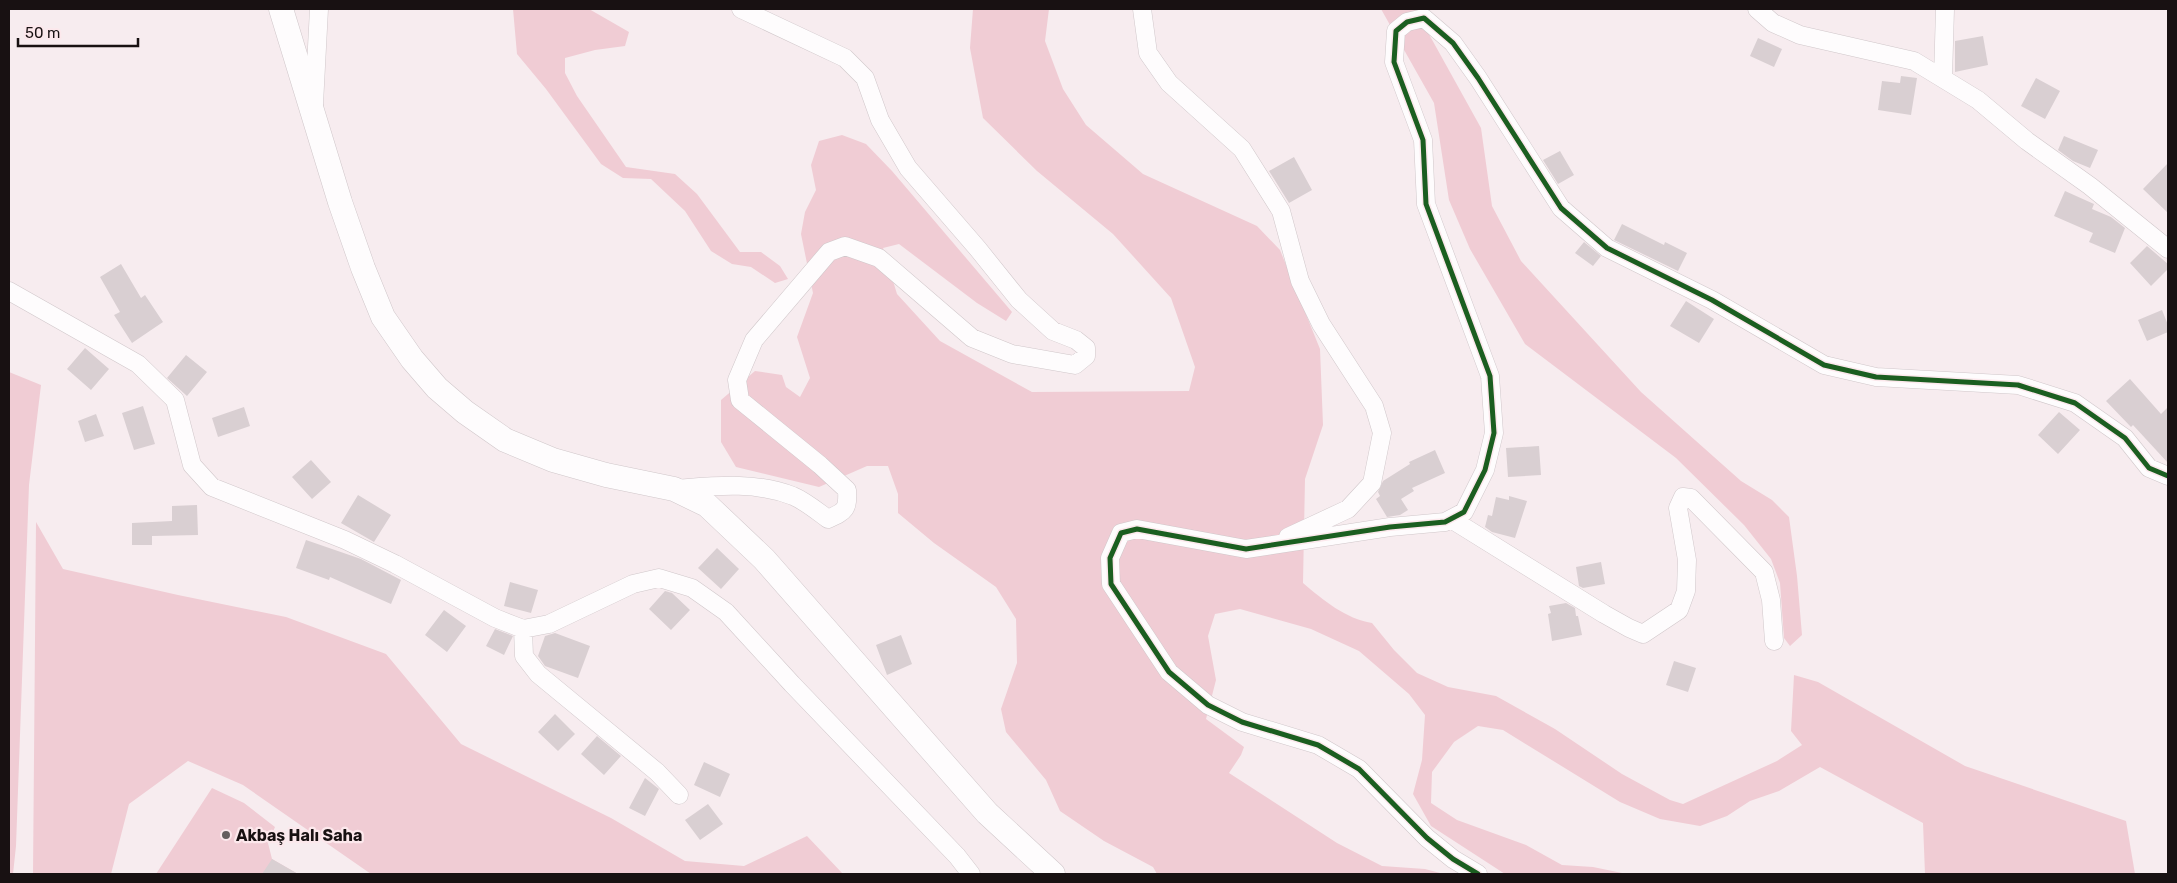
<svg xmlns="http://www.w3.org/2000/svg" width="2177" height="883" font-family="Rubik,sans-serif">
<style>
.green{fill:#f0ccd4}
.building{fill:#d9cfd2}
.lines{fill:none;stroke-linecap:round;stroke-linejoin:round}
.street-casing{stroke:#d0c7ca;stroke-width:19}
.secondary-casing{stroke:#d0c7ca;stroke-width:25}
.street{stroke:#fefcfd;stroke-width:18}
.secondary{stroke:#fefcfd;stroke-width:24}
.cycleway-casing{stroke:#fce8ec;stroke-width:8}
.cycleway{stroke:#1b5e20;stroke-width:5}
.poi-dot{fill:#665e5f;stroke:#fce8ec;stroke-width:2}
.labels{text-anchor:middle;stroke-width:4.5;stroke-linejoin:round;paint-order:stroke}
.poi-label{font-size:16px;font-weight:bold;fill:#181112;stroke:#fce8ec;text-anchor:start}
</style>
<rect width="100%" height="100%" fill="#f7ecef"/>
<path class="green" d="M513,9H589L629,32L625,46L595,50L565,58V73L577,96L626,167L675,174L697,194L740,252H761L780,266L788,279L775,283L751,267L732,264L711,251L685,211L651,179L623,178L601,164L546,89L517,54Z
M973,9H1049L1045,41L1063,89L1086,125L1143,174L1257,226L1280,250L1320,349L1323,425L1305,479L1303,583C1323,600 1346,619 1372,623L1394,650L1417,673L1448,687L1496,696L1555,729L1622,774L1670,800L1683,804L1777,761L1802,745L1791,731L1794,675L1818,682L1965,766L2126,821L2135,874H1925L1923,823L1820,767L1779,791L1750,801L1727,816L1700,826L1660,819L1620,802L1503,730L1478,726L1454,742L1432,772L1431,803L1457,820L1526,845L1562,865L1593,867L1627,874H1505L1431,826L1413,794L1422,760L1425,715L1409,694L1359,651L1311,629L1240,609L1215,614L1208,636L1216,680L1206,719L1244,747L1241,755L1229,773L1337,843L1382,866L1425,869L1444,874H1157L1153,867L1104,841L1060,811L1046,780L1006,732L1001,709L1017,663L1016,619L996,587L934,543L898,513V494L888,466H867L819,487L736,467L721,442V400L755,371L782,375L786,387L800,397L810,378L797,337L813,293L801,234L805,212L816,190L811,165L819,141L842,135L866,144L892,171L1012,312L1006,321L977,303L899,244L883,248L897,294L940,341L1032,392L1189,391L1195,367L1171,298L1113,234L1037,171L983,118L970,48Z
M1381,9H1415L1481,128L1492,206L1521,261L1641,392L1741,481L1772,500L1789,517L1797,576L1802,635L1790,646L1784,638L1780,583L1771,559L1744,525L1676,458L1525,344L1470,249L1449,200L1434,103Z
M9,372L41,385L29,485L16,846L13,874H9Z
M36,522L63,569L178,595L286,617L386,654L461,744L611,818L685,861L744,866L807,836L843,874H371L243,785L188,761L129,804L111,874H33Z
M212,788L244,803L275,827L268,843L272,859L298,874H156Z"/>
<path class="building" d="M1983,36L1988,65L1955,72V41Z
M1758,38L1782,49L1774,67L1750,56Z
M1901,76L1917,78L1911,115L1878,110L1882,81L1900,83Z
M2036,78L2060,91L2045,119L2021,106Z
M2064,136L2098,150L2090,168L2073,161L2058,150Z
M1560,151L1574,175L1558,184L1543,160Z
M1294,157L1312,190L1289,203L1269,171Z
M2168,163V213L2143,189Z
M2065,191L2094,204L2092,209L2111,217L2125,228L2115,253L2089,242L2093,233L2054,216Z
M1622,224L1664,245L1665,242L1687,253L1678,271L1614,240Z
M1584,242L1601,256L1593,266L1575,253Z
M2147,246L2168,264V269L2151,286L2130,263Z
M121,264L141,298L145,295L163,322L132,343L114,315L120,312L100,277Z
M1686,301L1714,319L1699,343L1670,326Z
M2162,310L2168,325V332L2147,341L2138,320Z
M85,348L109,369L91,390L67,369Z
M186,355L207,372L187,396L167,378Z
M2130,379L2161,414L2168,407V463L2133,425L2131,427L2106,401Z
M143,406L155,444L134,450L122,413Z
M244,407L250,426L218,437L212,418Z
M2059,412L2080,430L2058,454L2038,435Z
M96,414L104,436L85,442L78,421Z
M1539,446L1541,475L1508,477L1506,448Z
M1435,450L1445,473L1412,488L1414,491L1401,499L1408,510L1400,515L1387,517L1376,499L1380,496L1378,492L1383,481L1410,464L1409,462Z
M311,460L331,482L312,499L292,477Z
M358,495L391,515L374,542L341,523Z
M1509,496L1527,501L1515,538L1492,532L1485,527L1488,515L1492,516L1496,497L1509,500Z
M197,505L198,535L152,536V545H132V523L172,521V506Z
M306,540L361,559L401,580L391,604L330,577L329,580L296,568Z
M717,548L739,569L721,589L698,568Z
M1601,562L1605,584L1583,588L1579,586L1576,567Z
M510,582L538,590L531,613L504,606Z
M665,591L672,593L690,610L671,630L649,609Z
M1566,603L1575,608L1576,616H1578L1582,635L1552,641L1548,614L1551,613L1549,606Z
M444,610L466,626L447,652L425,635Z
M495,629L513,636L504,655L486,646Z
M555,633L590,646L578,678L545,666L538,656L545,636Z
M901,635L912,664L887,675L876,645Z
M1674,661L1696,668L1688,692L1666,685Z
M555,714L575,734L558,751L538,732Z
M597,736L621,756L604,775L581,754Z
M704,762L730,774L720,797L694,785Z
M645,778L659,789L645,816L629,808Z
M708,804L723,824L700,840L685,820Z
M272,859L298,874H262Z"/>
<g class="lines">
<defs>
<path id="street" d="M1142,9L1148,53L1169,83L1242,149L1281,211L1300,281L1321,324L1374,406L1382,433L1372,483L1348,509L1288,537
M1757,9L1773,23L1800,35L1914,61L1978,100L2027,141L2090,186L2168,249
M1943,78L1945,9
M314,104L319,9
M9,291L138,364L175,400L192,465L212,487L345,540L395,564L495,618L523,629L549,624L633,584L659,578L692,588L726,612L792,684L957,856L971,874
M675,489C714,486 754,481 793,496C805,501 817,511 828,519C846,511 848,509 847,490L820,465L740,400L737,380L754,340L829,252L845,246L879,258L972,338L1012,354L1075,365L1086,356V348L1076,340L1053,331L1019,300L978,249L908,168L880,120L865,78L845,58L741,9
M1451,519L1604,614L1629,628L1643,634L1679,610L1686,591L1687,560L1678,508L1683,497L1691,498L1764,572L1771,600L1774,641
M523,629L524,656L538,674L657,772L679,795
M1478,874L1453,859L1427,838L1359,769L1318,745L1242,722L1208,705L1169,672L1111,584L1110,558L1121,533L1137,529L1246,549L1390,527L1445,522L1464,512L1485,470L1494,433L1490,376L1426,204L1423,140L1394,62L1396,31L1407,22L1424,18L1453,43L1478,78L1561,208L1607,248L1712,300L1824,365L1876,377L2018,385L2075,403L2125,438L2149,468L2168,476"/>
<path id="secondary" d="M281,9L340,202L363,268L383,317L412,359L437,388L465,412L505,440L553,460L606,475L674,489L707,505L764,559L987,813L1053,874"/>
</defs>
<use href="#street" class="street-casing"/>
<use href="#secondary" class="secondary-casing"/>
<use href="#street" class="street"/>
<use href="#secondary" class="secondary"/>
<defs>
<path id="cycleway" d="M1478,874L1453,859L1427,838L1359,769L1318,745L1242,722L1208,705L1169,672L1111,584L1110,558L1121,533L1137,529L1246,549L1390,527L1445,522L1464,512L1485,470L1494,433L1490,376L1426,204L1423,140L1394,62L1396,31L1407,22L1424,18L1453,43L1478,78L1561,208L1607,248L1712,300L1824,365L1876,377L2018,385L2075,403L2125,438L2149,468L2168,476"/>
</defs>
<use href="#cycleway" class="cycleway-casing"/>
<use href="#cycleway" class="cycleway"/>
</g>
<circle class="poi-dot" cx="226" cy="835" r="5"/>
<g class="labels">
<g class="poi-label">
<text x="236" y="841">Akbaş Halı Saha</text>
</g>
</g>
<rect width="2177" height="883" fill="none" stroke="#181112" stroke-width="20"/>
<path d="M18 38v8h120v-8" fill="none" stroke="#181112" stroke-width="2.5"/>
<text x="25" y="38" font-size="15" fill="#181112" stroke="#fce8ec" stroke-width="4" paint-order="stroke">50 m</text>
</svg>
